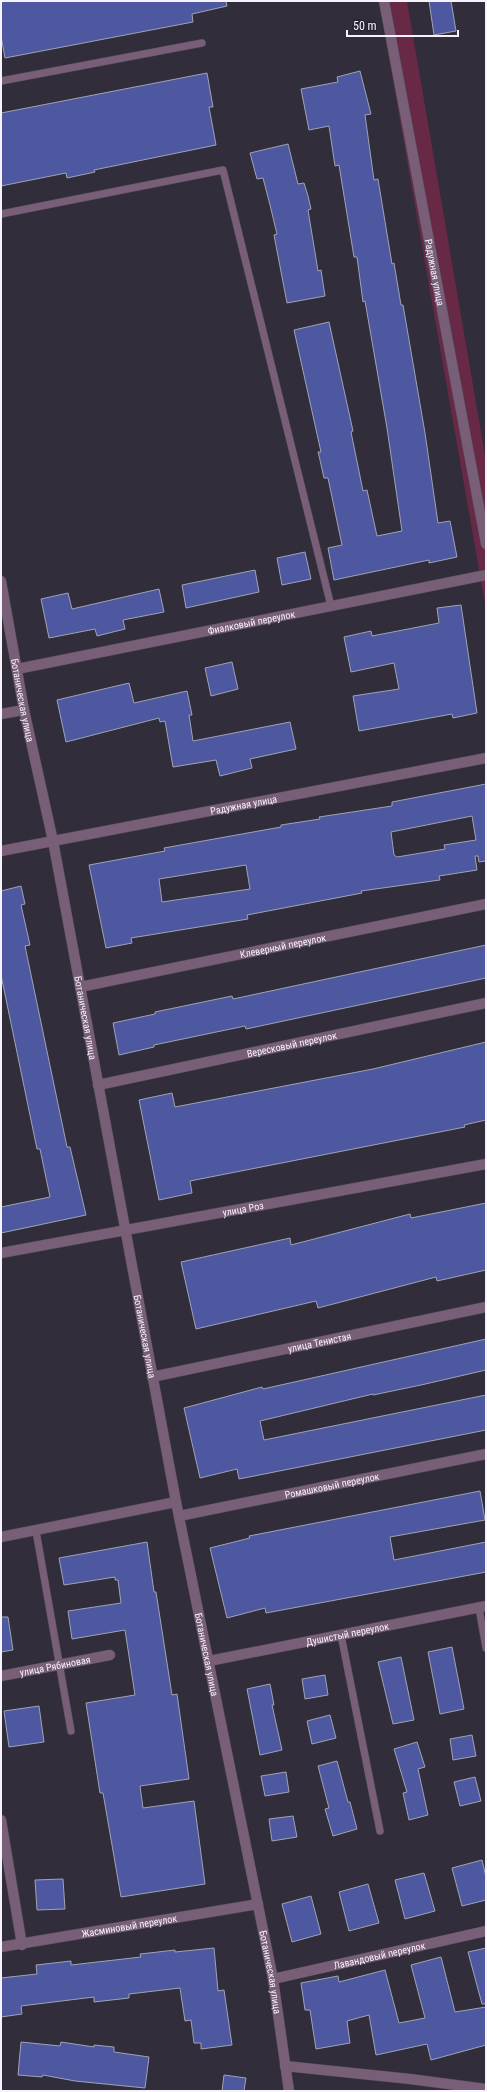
<svg xmlns="http://www.w3.org/2000/svg" width="487" height="2092" font-family="'Roboto Condensed',sans-serif">
<style>
.green{fill:#682946}
.building{fill:#4e58a1;stroke:#a0a3b4;fill-rule:evenodd}
.lines{fill:none;stroke-linecap:round;stroke-linejoin:round}
.lane-casing{stroke:#4d4955;stroke-width:8}
.street-casing{stroke:#4d4955;stroke-width:11}
.lane{stroke:#795e78;stroke-width:7}
.street{stroke:#795e78;stroke-width:10}
.labels{text-anchor:middle;stroke-width:4;stroke-linejoin:round;paint-order:stroke}
.street-label{font-size:10px;fill:#f6f3fc;stroke:#282330}
</style>
<rect width="100%" height="100%" fill="#312d3a"/>
<path class="green" d="M379,1H407L486,461V609Z"/>
<path class="building" d="M1,1H226L227,6L192,14L193,22L5,58L1,36Z
M429,1H451L456,31L434,35Z
M360,71L371,114L365,115L374,180L378,179L392,264L394,263L401,305H403L425,433L438,523L450,521L457,557L429,563V560L334,580L328,548L342,545L328,478H324L320,460L318,452H321L294,330L329,322L353,431L351,432L363,491L367,490L377,536L402,531L387,428L365,301L363,302L357,257H354L339,165L335,166L329,126L309,130L301,89L338,82L337,77Z
M207,73L213,107H209L216,145L94,170L95,172L67,178L66,173L1,186V113Z
M288,144L298,184L304,183L308,196L311,209L308,210L318,271L321,270L325,296L287,303L274,235L277,234L270,205L263,178L257,179L250,153Z
M305,552L311,579L282,585L277,558Z
M255,570L259,592L186,608L182,585Z
M159,589L164,612L123,620L125,629L97,636L95,629L49,638L41,599L68,593L72,609Z
M461,605L477,713L453,718L452,714L359,731L353,696L399,689L394,663L351,672L344,637L371,631L372,636L439,623L437,608Z
M232,662L238,689L211,696L205,668Z
M129,683L134,703L187,691L192,715H189L193,741L290,722L296,749L250,759L252,768L220,776L216,760L173,767L165,721L160,722L159,718L66,742L57,700Z
M486,784V861L479,862L478,856H475L477,870L439,876L440,880L361,891L362,893L247,915L248,919L131,938L132,943L106,948L89,865L165,851L164,848L281,827V825L320,819L319,817L392,806V802ZM472,816L476,840L444,845L445,849L397,857L394,855L391,832ZM246,865L250,889L162,902L159,879Z
M21,886L25,904L21,905L30,945L25,946L67,1147H70L86,1215L1,1233V1207L50,1197L40,1149H37L1,975V891Z
M486,945V978L246,1029L245,1026L154,1045V1047L119,1055L113,1023L155,1014V1012L232,996L233,999Z
M486,1042V1120L464,1125L465,1127L190,1181L192,1193L159,1200L139,1100L172,1093L175,1107L373,1069Z
M486,1203V1270L437,1281L436,1277L318,1308L316,1301L196,1329L181,1262L290,1238L291,1245L410,1214L411,1218Z
M486,1339V1370L421,1385L373,1395V1394L260,1421L264,1440L486,1395V1430L239,1479L237,1469L200,1478L184,1408L262,1387L263,1389Z
M480,1491L485,1520L390,1537L394,1560L486,1542V1572L266,1613L265,1608L227,1618L210,1548L250,1538L249,1536Z
M147,1542L154,1592H156L172,1695L177,1694L189,1779L140,1786L143,1808L194,1801L205,1884L121,1897L103,1793H100L86,1703L135,1695L125,1630L72,1639L68,1611L121,1603L118,1580H115V1577L64,1585L59,1558Z
M1,1617H8L13,1650L1,1652Z
M452,1647L464,1709L440,1714L428,1652Z
M401,1657L414,1720L393,1724L378,1662Z
M325,1675L328,1695L305,1699L302,1679Z
M270,1684L274,1705H272L282,1750L260,1755L247,1689Z
M39,1706L44,1742L9,1747L4,1711Z
M330,1715L336,1738L312,1744L307,1721Z
M472,1735L476,1756L453,1760L450,1739Z
M417,1742L425,1767L418,1769L428,1815L409,1820L403,1793L407,1792L394,1749Z
M337,1761L348,1802H350L357,1829L333,1836L325,1809L329,1808L318,1766Z
M286,1772L289,1792L265,1796L261,1776Z
M475,1777L481,1801L460,1806L454,1782Z
M293,1816L297,1837L272,1841L269,1819Z
M482,1860L486,1877V1900L462,1906L452,1868Z
M424,1873L435,1911L405,1919L395,1880Z
M63,1879L65,1909L37,1910L35,1880Z
M368,1884L379,1923L349,1931L339,1892Z
M311,1896L321,1934L292,1942L282,1904Z
M214,1948L218,1991L224,1990L232,2045L201,2049V2043H194L191,2020L185,2021L180,1988L129,1994V1998L94,2002V1997L21,2006L22,2014L1,2017V1978L37,1974L36,1965L71,1961V1965L141,1957L140,1954L158,1952L175,1950V1952Z
M486,1948V2004H482L468,1952Z
M441,1957L455,2012L486,2007V2045L431,2060L427,2044L376,2055L369,2015L347,2021L350,2043L316,2049L310,2010H305L301,1983L338,1976L339,1982L385,1970L399,2023L425,2018L411,1965Z
M21,2042L60,2046L61,2042L94,2047V2045L114,2047V2052L149,2057L145,2088L75,2081L43,2075L42,2077L18,2075Z
M224,2075L246,2078L244,2091H222Z"/>
<g class="lines">
<defs>
<path id="lane" d="M1,81L202,43
M1,214L223,170L331,606
M36,1531L71,1731
M479,1608L486,1648
M341,1635L380,1831"/>
<g id="street">
<path id="s1" d="M384,1L486,544"/>
<path id="s2" d="M1,581L24,710L53,841L176,1502L273,1979L289,2091"/>
<path id="s3" d="M17,669L486,575"/>
<path d="M1,714L24,710"/>
<path id="s4" d="M1,851L486,758"/>
<path id="s5" d="M80,987L486,904"/>
<path id="s6" d="M98,1085L486,1003"/>
<path id="s7" d="M1,1253L486,1164"/>
<path id="s8" d="M152,1377L486,1307"/>
<path id="s9" d="M179,1516L486,1454"/>
<path d="M1,1537L176,1502"/>
<path id="s10" d="M209,1661L486,1606"/>
<path id="s11" d="M1,1676L110,1655"/>
<path d="M1,1820L22,1945"/>
<path id="s12" d="M1,1947L258,1904"/>
<path id="s13" d="M273,1979L486,1931"/>
<path d="M285,2066L410,2079L486,2089"/>
</g>
</defs>
<use href="#lane" class="lane-casing"/>
<use href="#street" class="street-casing"/>
<use href="#lane" class="lane"/>
<use href="#street" class="street"/>
</g>
<g class="labels">
<g class="street-label">
<text dy="4" stroke="none"><textPath href="#s1" startOffset="276">Радужная улица</textPath></text>
<text dy="4" stroke="none"><textPath href="#s3" startOffset="239">Фиалковый переулок</textPath></text>
<text dy="4" stroke="none"><textPath href="#s2" startOffset="121">Ботаническая улица</textPath></text>
<text dy="4" stroke="none"><textPath href="#s4" startOffset="247">Радужная улица</textPath></text>
<text dy="4" stroke="none"><textPath href="#s5" startOffset="207">Клеверный переулок</textPath></text>
<text dy="4" stroke="none"><textPath href="#s2" startOffset="445">Ботаническая улица</textPath></text>
<text dy="4" stroke="none"><textPath href="#s6" startOffset="198">Вересковый переулок</textPath></text>
<text dy="4" stroke="none"><textPath href="#s7" startOffset="246">улица Роз</textPath></text>
<text dy="4" stroke="none"><textPath href="#s2" startOffset="769">Ботаническая улица</textPath></text>
<text dy="4" stroke="none"><textPath href="#s8" startOffset="171">улица Тенистая</textPath></text>
<text dy="4" stroke="none"><textPath href="#s9" startOffset="156">Ромашковый переулок</textPath></text>
<text dy="4" stroke="none"><textPath href="#s10" startOffset="141">Душистый переулок</textPath></text>
<text dy="4" stroke="none"><textPath href="#s2" startOffset="1093">Ботаническая улица</textPath></text>
<text dy="4" stroke="none"><textPath href="#s11" startOffset="55">улица Рябиновая</textPath></text>
<text dy="4" stroke="none"><textPath href="#s12" startOffset="130">Жасминовый переулок</textPath></text>
<text dy="4" stroke="none"><textPath href="#s13" startOffset="109">Лавандовый переулок</textPath></text>
<text dy="4" stroke="none"><textPath href="#s2" startOffset="1417">Ботаническая улица</textPath></text>
</g>
</g>
<rect width="487" height="2092" fill="none" stroke="#f6f3fc" stroke-width="4"/>
<path d="M347 30v6h111v-6" fill="none" stroke="#f6f3fc" stroke-width="2"/>
<text x="353" y="30" font-size="12" fill="#f6f3fc" stroke="#282330" stroke-width="3" paint-order="stroke">50 m</text>
</svg>
